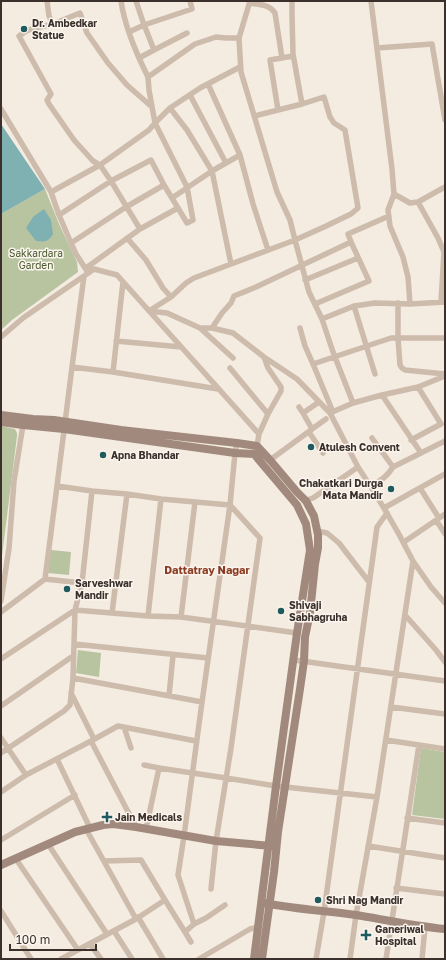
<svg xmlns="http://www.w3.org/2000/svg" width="446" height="960" font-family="'Golos Text',sans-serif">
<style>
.green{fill:#b8c4a0}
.water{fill:#7fb0b2}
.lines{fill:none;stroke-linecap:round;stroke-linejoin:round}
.minor{stroke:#cdbbac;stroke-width:5.5}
.secondary{stroke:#a18a7d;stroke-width:8}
.poi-dot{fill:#1f5a5e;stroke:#fbf5ee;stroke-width:1.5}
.labels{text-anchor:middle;stroke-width:3;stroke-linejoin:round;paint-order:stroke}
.poi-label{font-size:10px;font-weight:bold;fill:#3b302b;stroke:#fbf5ee;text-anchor:start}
.park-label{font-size:10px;fill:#4a5a2e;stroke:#fbf5ee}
.neighbourhood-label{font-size:11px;font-weight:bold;fill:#8c3b22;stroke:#fbf5ee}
</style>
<rect width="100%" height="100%" fill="#f4ebe1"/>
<path class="green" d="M45,189L59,224L77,262L78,272L12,320L1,330V214Z
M1,426L15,429L17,433V436L1,564Z
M51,550L71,552L69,575L48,573Z
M78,650L101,653L99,677L76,673Z
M421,748L445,752V819L412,815Z"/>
<path class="water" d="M1,124L45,189L1,214Z
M44,209L51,220L53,234C48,242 45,242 36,241L26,228L33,217Z"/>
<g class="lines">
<path class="minor" d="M47,1L49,16L53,24L28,30L19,36L51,94L47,100L49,104L74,140L93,161L100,165L111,181L140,229L86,268
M121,1C125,28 136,53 148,77
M136,1L143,22L154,50L139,58
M250,3C260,5 269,4 275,13L282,58
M53,24L80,13L87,33L108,63L127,85L152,107
M129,32L144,25L192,9L190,1
M239,38L241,72L277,192L290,220L295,240L324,227L351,214L358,208L345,130L334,123L330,117L324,97L302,104L293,54L292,15V1
M377,48L432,44L445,120
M154,50L187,33
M208,84L240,155L253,204L268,250
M190,95L226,163
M170,108L187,130L212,171L231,264
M1,109L51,192L59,215L71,243L76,254L87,271
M278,110L270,60L293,56
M254,116L302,104
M51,192L100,165L149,130L155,123L149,90L148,77L195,44L216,37L226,38H239L250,1
M394,194L410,203L418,202L438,238L444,252L441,302
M172,198L212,171L240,155
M418,202L445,187
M178,208L187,223L193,220L187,187L155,123L170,108L200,88L240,67
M59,215L111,181L151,160L164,185
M127,238L146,260L163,288L171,297
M71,243L126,207L164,185L178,208L140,229
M84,276L94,269L117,275L259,434L257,446L256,449
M305,280L358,258
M123,282L113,372L218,389
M398,303V338L400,365L402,368L405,370L445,374
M315,304L369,281L351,242L348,234L389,216
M410,304L445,302
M354,306L375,374
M322,319L309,292L295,240L194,278L186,283L171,297L149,311L167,313L200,328H212L233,333L264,357L297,379L330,413
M200,328L233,358
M212,328L222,313L231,303L234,296L256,287L351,242
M300,328L305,346L313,364
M1,337L23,318L84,276L72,367L57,486L92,491L127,494L161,499L230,505L202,702L73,678
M116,341L181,347
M72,367L113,372
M230,368L268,414
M418,387L445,376
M382,395L418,387L441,424L411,440
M353,403L382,395L421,453
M299,407L303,413
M333,412L313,364L391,338H445
M312,429L326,419
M309,432L323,453
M259,434L268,414L281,391V387L268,368L264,357
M372,438L393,467
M270,460L311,430L312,429L303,413L319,402
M370,486C380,482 387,477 393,467L445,441
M420,488L439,518
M304,501L313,498L358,467L330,413L353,403L333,352L322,319L354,306L375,303L410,304L408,277L403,257L390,226L388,210L394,194L392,169L371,1
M384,508L445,474
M436,520L445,534
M317,531L327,533L339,543L369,582
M404,542L445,514
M413,561L431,587L445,603
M45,579L82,583L92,491
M1,601L9,548L14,481L23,425
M1,612L45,579L57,486
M112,613L127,494
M405,615L436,650L445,662
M148,616L161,499
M181,617L195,502
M74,644L208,658
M1,659L75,610L148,616L181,617L297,633
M294,660L445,681
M71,693L94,739
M169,696L173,655
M202,702L184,836L178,875L194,924L206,918L225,905
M1,706L73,656
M391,707L445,714
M124,727L131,748
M1,738L26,775
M386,740L419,745
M91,741L136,827
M1,753L64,711L70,705L73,678L75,610L82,583
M57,759L90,828
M144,765L159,768
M1,792L26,775L91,741L118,726L196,741
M407,818L445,823
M86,829L136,919L165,900L185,932L194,924
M146,829L159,768L226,778L276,786L377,797
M1,840L75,795
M48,844L107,934
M368,846L445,858
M16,859L78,950
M104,861L141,860L165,900
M396,888L445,894
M211,889L216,841L231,748L260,538L230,505L235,453L237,443
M1,911L31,959
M138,917L163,959
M114,931L132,959
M185,932L191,942
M90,944L101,959
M61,959L136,919
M199,959L250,929L258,927
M316,959L324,912L377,527L387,513
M350,959L356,915L377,797L413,561C397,529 378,497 358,467
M386,959L419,745L445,749
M422,959L425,927"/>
<path class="secondary" d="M1,415L33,419L54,420L121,430L237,443L257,446L270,460L297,492L306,501L314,516L318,535V548L315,564L310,613L305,637L304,661L300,689L278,832L274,872L262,959
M1,422L23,425L64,429L235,453L254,454L297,505L306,524L310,550L297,633L276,786L254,959
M1,865L75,832L103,825L113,824L136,827L216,841L272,846
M264,903C295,909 326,911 356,915C386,920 415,926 445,929"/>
</g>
<g class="poi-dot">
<circle cx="24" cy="29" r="4"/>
<circle cx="311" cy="447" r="4"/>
<circle cx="103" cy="455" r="4"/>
<circle cx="391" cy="489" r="4"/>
<circle cx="67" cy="589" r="4"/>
<circle cx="281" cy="611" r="4"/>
<path d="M105 811h4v4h4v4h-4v4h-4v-4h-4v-4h4z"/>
<circle cx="318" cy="900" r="4"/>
<path d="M364 929h4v4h4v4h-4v4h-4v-4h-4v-4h4z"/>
</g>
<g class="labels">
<g class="poi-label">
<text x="32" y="27">Dr. Ambedkar<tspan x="32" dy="12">Statue</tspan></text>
<text x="319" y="451">Atulesh Convent</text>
<text x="111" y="459">Apna Bhandar</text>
<text x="383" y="487" text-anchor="end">Chakatkari Durga<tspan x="383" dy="12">Mata Mandir</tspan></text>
<text x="75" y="587">Sarveshwar<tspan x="75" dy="12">Mandir</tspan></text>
<text x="289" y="609">Shivaji<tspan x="289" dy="12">Sabhagruha</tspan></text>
<text x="115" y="821">Jain Medicals</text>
<text x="326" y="904">Shri Nag Mandir</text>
<text x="375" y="933">Ganeriwal<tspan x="375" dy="12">Hospital</tspan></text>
</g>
<g class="park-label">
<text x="36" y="257">Sakkardara<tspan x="36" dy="12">Garden</tspan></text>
</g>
<g class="neighbourhood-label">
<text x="207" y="574">Dattatray Nagar</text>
</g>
</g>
<rect width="446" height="960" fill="none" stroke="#3b302b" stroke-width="4"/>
<path d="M10 944v6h86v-6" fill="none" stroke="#3b302b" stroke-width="2"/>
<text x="16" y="944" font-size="12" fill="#3b302b" stroke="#fbf5ee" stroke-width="3" paint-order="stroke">100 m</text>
</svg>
